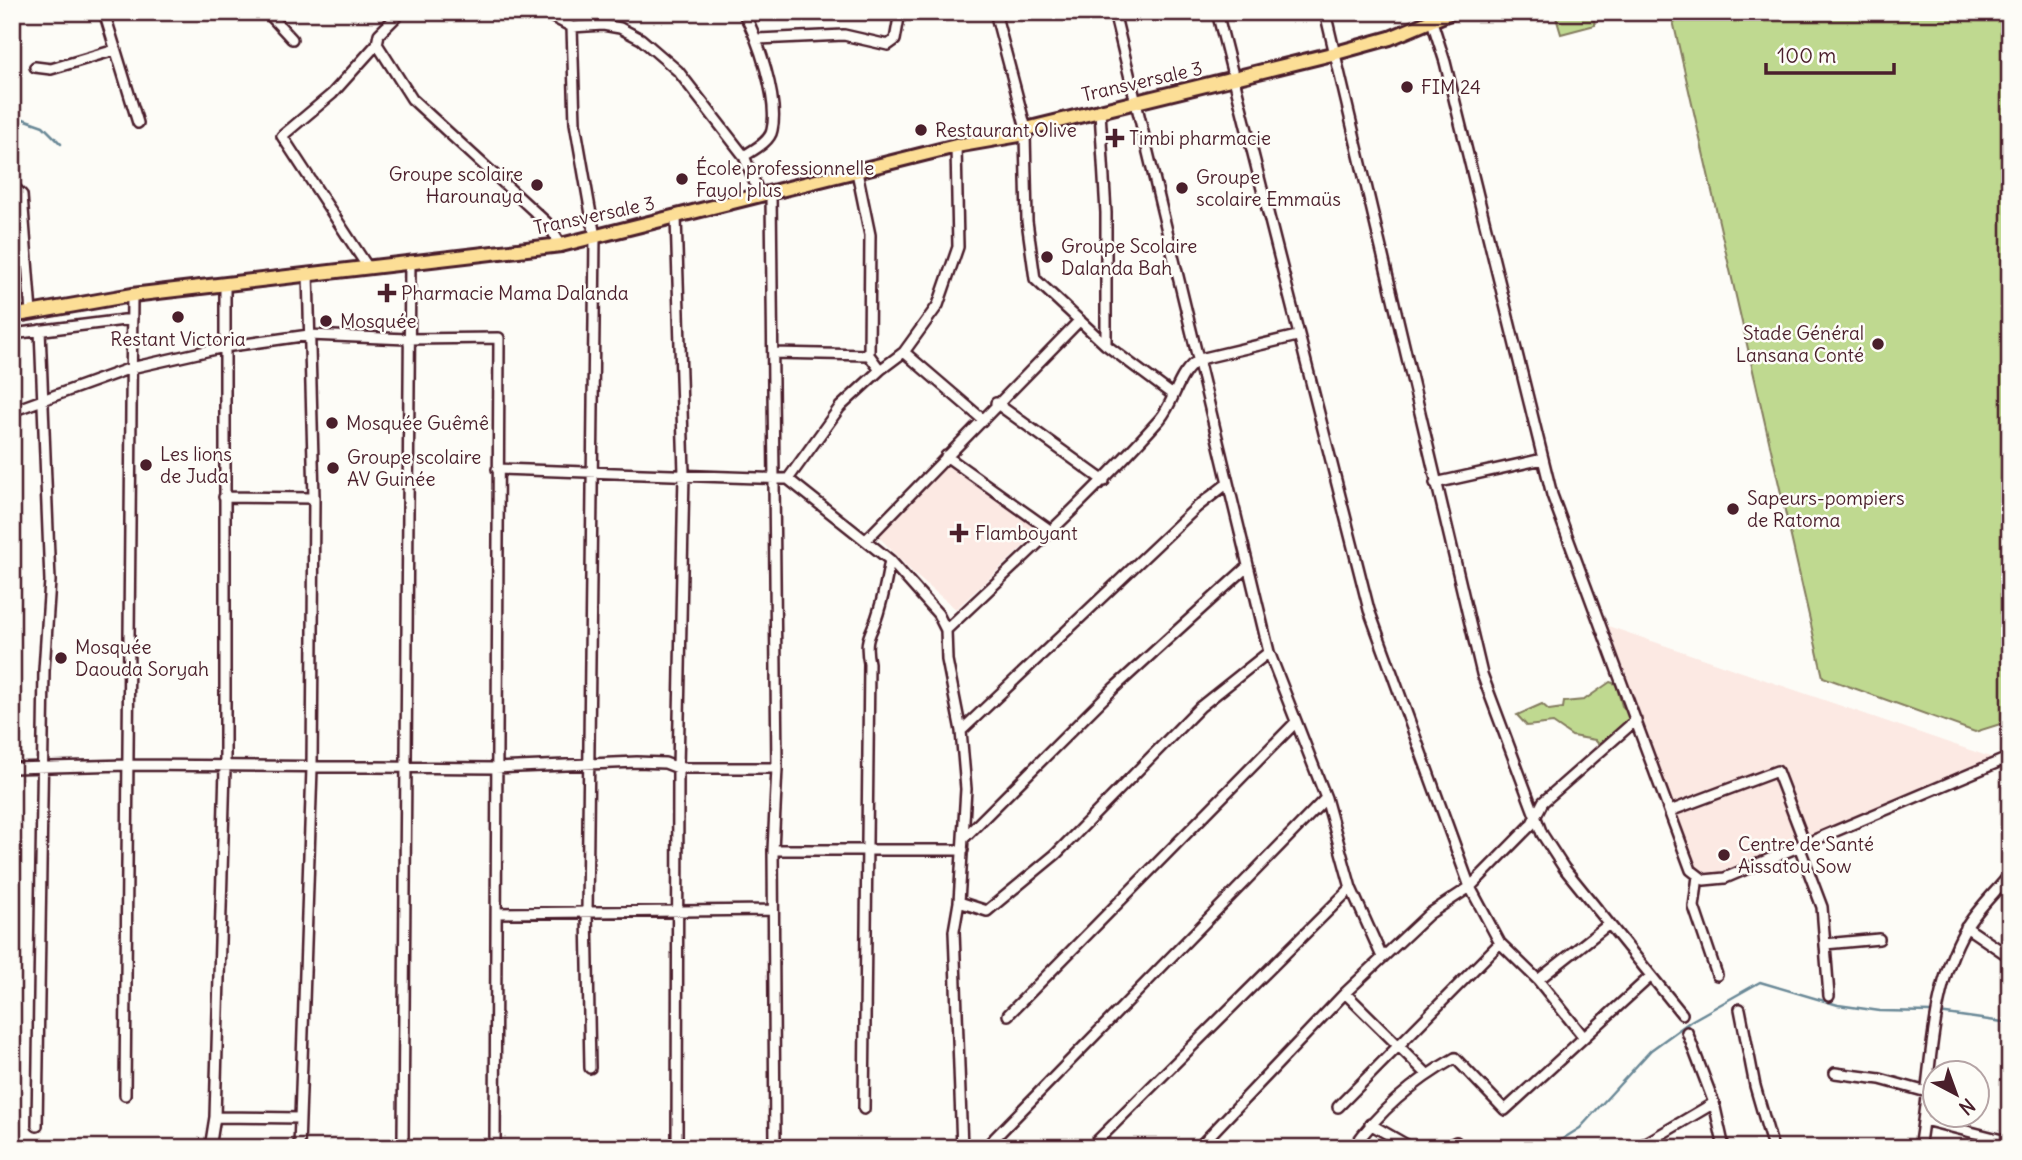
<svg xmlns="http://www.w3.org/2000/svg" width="2022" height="1160" font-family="Delius,sans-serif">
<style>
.built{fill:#fce9e3}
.green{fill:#bfd990;stroke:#847c5e;stroke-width:2}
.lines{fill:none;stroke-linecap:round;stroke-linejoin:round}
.stream{stroke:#6b8997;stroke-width:2.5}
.minor-casing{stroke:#4a1f2b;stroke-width:14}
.major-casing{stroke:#4a1f2b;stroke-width:18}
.minor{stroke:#fdfcf7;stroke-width:9}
.major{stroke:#fcde96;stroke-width:12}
.poi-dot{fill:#4a1f2b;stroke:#fdfcf7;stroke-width:2.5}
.labels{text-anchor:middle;stroke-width:5;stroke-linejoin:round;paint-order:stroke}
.street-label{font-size:19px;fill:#4a1f2b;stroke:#fdfcf7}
.poi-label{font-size:19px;fill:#4a1f2b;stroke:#fdfcf7;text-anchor:start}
</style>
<rect width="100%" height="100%" fill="#fdfcf7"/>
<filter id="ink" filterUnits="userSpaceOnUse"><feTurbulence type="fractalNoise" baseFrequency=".0143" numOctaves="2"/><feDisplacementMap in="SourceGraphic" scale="14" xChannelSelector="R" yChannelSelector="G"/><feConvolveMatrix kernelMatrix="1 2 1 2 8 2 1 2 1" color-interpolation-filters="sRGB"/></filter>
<g filter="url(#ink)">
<path class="built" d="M949,460L1041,530L956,609L915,575L878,536Z
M1608,626L1993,758L1992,762L1715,876L1702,874L1695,863Z"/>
<path class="green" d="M1562,12H1592L1595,25L1561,34L1555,14Z
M1671,12H2010V721L1975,732L1823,677Z
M1610,682L1616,684L1622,706L1630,713V727L1603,749L1595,740L1572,736L1553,723L1527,726L1517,715L1542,704L1549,710L1563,708L1564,702L1584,700Z"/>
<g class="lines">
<path class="stream" d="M12,115L43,126L61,144
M1939,1013L2010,1023
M1548,1148L1580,1128L1651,1050L1691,1021L1760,982L1838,1005L1880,1011L1933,1012"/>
<defs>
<path id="minor" d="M104,12L138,123
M267,12L292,39
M401,12L379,34L377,44L412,99L547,223L561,245
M543,12L572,27L603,25L620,28L641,39L678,71L744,156L760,196
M743,12C758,38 779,100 772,130C770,142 753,150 744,156
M995,12L1026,129
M1114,12L1269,652L1326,798L1351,888L1382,957
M1217,12L1369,610L1470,887L1500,943L1538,980L1583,1036
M1325,12L1482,674L1542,834L1564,868L1682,1014
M1429,12L1445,62L1552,495L1691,870L1704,880L1725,878L2010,757
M566,22L571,12
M572,27L575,123L595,237L587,913L590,1068
M758,39L844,35L888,45L895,40L900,12
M35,67L51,69L115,50
M1100,111L1106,213V345
M1025,134L1027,221L1035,279L1106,345L1173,395
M857,172L870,235L869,355
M12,185L22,195L31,313
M771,194L777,768L773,850L775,1148
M676,217L684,473L678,768L677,1148
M367,266L282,136L332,94L377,44
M12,334L132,319
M904,352L981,418
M773,353L869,355L880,370
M996,403L1104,481
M12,411L131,368L224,347L309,335L407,339L499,338L495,1143
M946,456L1051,531
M497,469L788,479L890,560L938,614L946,630L947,660L961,731L966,789L959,902L954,931L962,1148
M788,479L840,407L880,370L904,352L938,305L958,247L956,146
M1435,483L1543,459
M224,497L314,498
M866,540L1080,320
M946,630C1019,561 1093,494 1160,419C1176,400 1177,372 1200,359L1297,336
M961,731L1197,507L1228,483
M12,768L128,765L495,768L637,762L665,763L678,768H777
M1670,811L1777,771L1805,844
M964,838L1114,688L1247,567
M1799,846L1822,907L1829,996
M773,850H963
M1698,876L1694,907L1717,975
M959,902L987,911L1056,854L1200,707L1269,652
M497,913L773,910
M1966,927L2010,957
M1825,944L1879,939
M1538,980L1609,924
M1345,993L1427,1074
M1740,1009L1755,1086L1773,1148
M1008,1015L1295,723
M1687,1032L1714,1103L1724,1148
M1835,1073L1880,1079L1927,1092
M125,1095L132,295
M1338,1107L1500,943
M864,1109L869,663C863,635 873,634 879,610C884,594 887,577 890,560
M215,1117L300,1118
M1924,1120L2010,1142
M1370,1124L1412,1148
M37,1126L44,670L50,581L40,330
M403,1137L410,261
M1641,1146L1714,1103
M210,1148L215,1117L225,768V285
M299,1148L312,768L314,498L308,273
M985,1148L1326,798
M1090,1148L1351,888
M1198,1148L1345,993L1429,914L1470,887L1531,825L1543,802L1636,720
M1353,1148C1379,1111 1416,1080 1455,1058L1505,1110L1651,976
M1444,1148L1456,1142
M1919,1148C1932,1076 1928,993 1966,928C1977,909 1996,892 2010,874"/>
<path id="major" d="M12,316L132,295L561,245L956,146L1025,134L1026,129L1336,53L1390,38L1452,12"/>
</defs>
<use href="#minor" class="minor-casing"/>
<use href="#major" class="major-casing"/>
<use href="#minor" class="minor"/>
<use href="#major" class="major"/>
</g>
</g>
<g class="poi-dot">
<circle cx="1407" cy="87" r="7"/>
<circle cx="921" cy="130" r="7"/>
<path d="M1111.5 127.5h7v7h7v7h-7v7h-7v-7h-7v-7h7z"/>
<circle cx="682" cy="179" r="7"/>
<circle cx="537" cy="185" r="7"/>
<circle cx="1182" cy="188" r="7"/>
<circle cx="1047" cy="257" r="7"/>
<path d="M383.5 282.5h7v7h7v7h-7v7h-7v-7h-7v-7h7z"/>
<circle cx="178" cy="317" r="7"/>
<circle cx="326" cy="321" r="7"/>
<circle cx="1878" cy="344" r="7"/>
<circle cx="332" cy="423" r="7"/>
<circle cx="146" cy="465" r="7"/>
<circle cx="333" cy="468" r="7"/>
<circle cx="1733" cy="509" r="7"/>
<path d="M955.5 522.5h7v7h7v7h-7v7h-7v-7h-7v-7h7z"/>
<circle cx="61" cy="658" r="7"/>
<circle cx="1724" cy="855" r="7"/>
</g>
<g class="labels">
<g class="street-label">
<text transform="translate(1142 81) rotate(-13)" y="7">Transversale 3</text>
<text transform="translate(594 215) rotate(-12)" y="7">Transversale 3</text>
</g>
<g class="poi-label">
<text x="1421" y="94">FIM 24</text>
<text x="935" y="137">Restaurant Olive</text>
<text x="1129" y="145">Timbi pharmacie</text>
<text x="696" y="175">École professionnelle<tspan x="696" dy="22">Fayol plus</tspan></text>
<text x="523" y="181" text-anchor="end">Groupe scolaire<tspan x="523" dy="22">Harounaya</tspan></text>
<text x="1196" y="184">Groupe<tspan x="1196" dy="22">scolaire Emmaüs</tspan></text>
<text x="1061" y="253">Groupe Scolaire<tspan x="1061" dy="22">Dalanda Bah</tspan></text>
<text x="401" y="300">Pharmacie Mama Dalanda</text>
<text x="340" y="328">Mosquée</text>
<text x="1864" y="340" text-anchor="end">Stade Général<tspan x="1864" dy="22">Lansana Conté</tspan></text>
<text x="178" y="346" text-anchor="middle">Restant Victoria</text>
<text x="346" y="430">Mosquée Guêmê</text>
<text x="160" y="461">Les lions<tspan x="160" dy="22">de Juda</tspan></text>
<text x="347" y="464">Groupe scolaire<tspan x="347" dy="22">AV Guinée</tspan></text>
<text x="1747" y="505">Sapeurs-pompiers<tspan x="1747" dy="22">de Ratoma</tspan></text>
<text x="975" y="540">Flamboyant</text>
<text x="75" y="654">Mosquée<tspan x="75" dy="22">Daouda Soryah</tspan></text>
<text x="1738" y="851">Centre de Santé<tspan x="1738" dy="22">Aissatou Sow</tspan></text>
</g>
</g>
<rect width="2022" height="1160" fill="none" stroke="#fdfcf7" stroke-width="42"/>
<rect x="21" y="21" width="1980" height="1118" fill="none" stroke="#4a1f2b" stroke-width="2.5" filter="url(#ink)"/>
<g transform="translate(1956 1094) rotate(139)"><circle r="33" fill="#fdfcf7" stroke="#b5a4a5" stroke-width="2"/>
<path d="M0-5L12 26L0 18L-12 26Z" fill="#4a1f2b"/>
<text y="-10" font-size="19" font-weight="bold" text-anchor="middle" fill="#4a1f2b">N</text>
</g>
<path d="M1766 63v10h128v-10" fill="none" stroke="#4a1f2b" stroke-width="3.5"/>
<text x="1777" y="63" font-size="21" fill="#4a1f2b" stroke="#fdfcf7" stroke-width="5" paint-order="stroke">100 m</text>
</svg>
